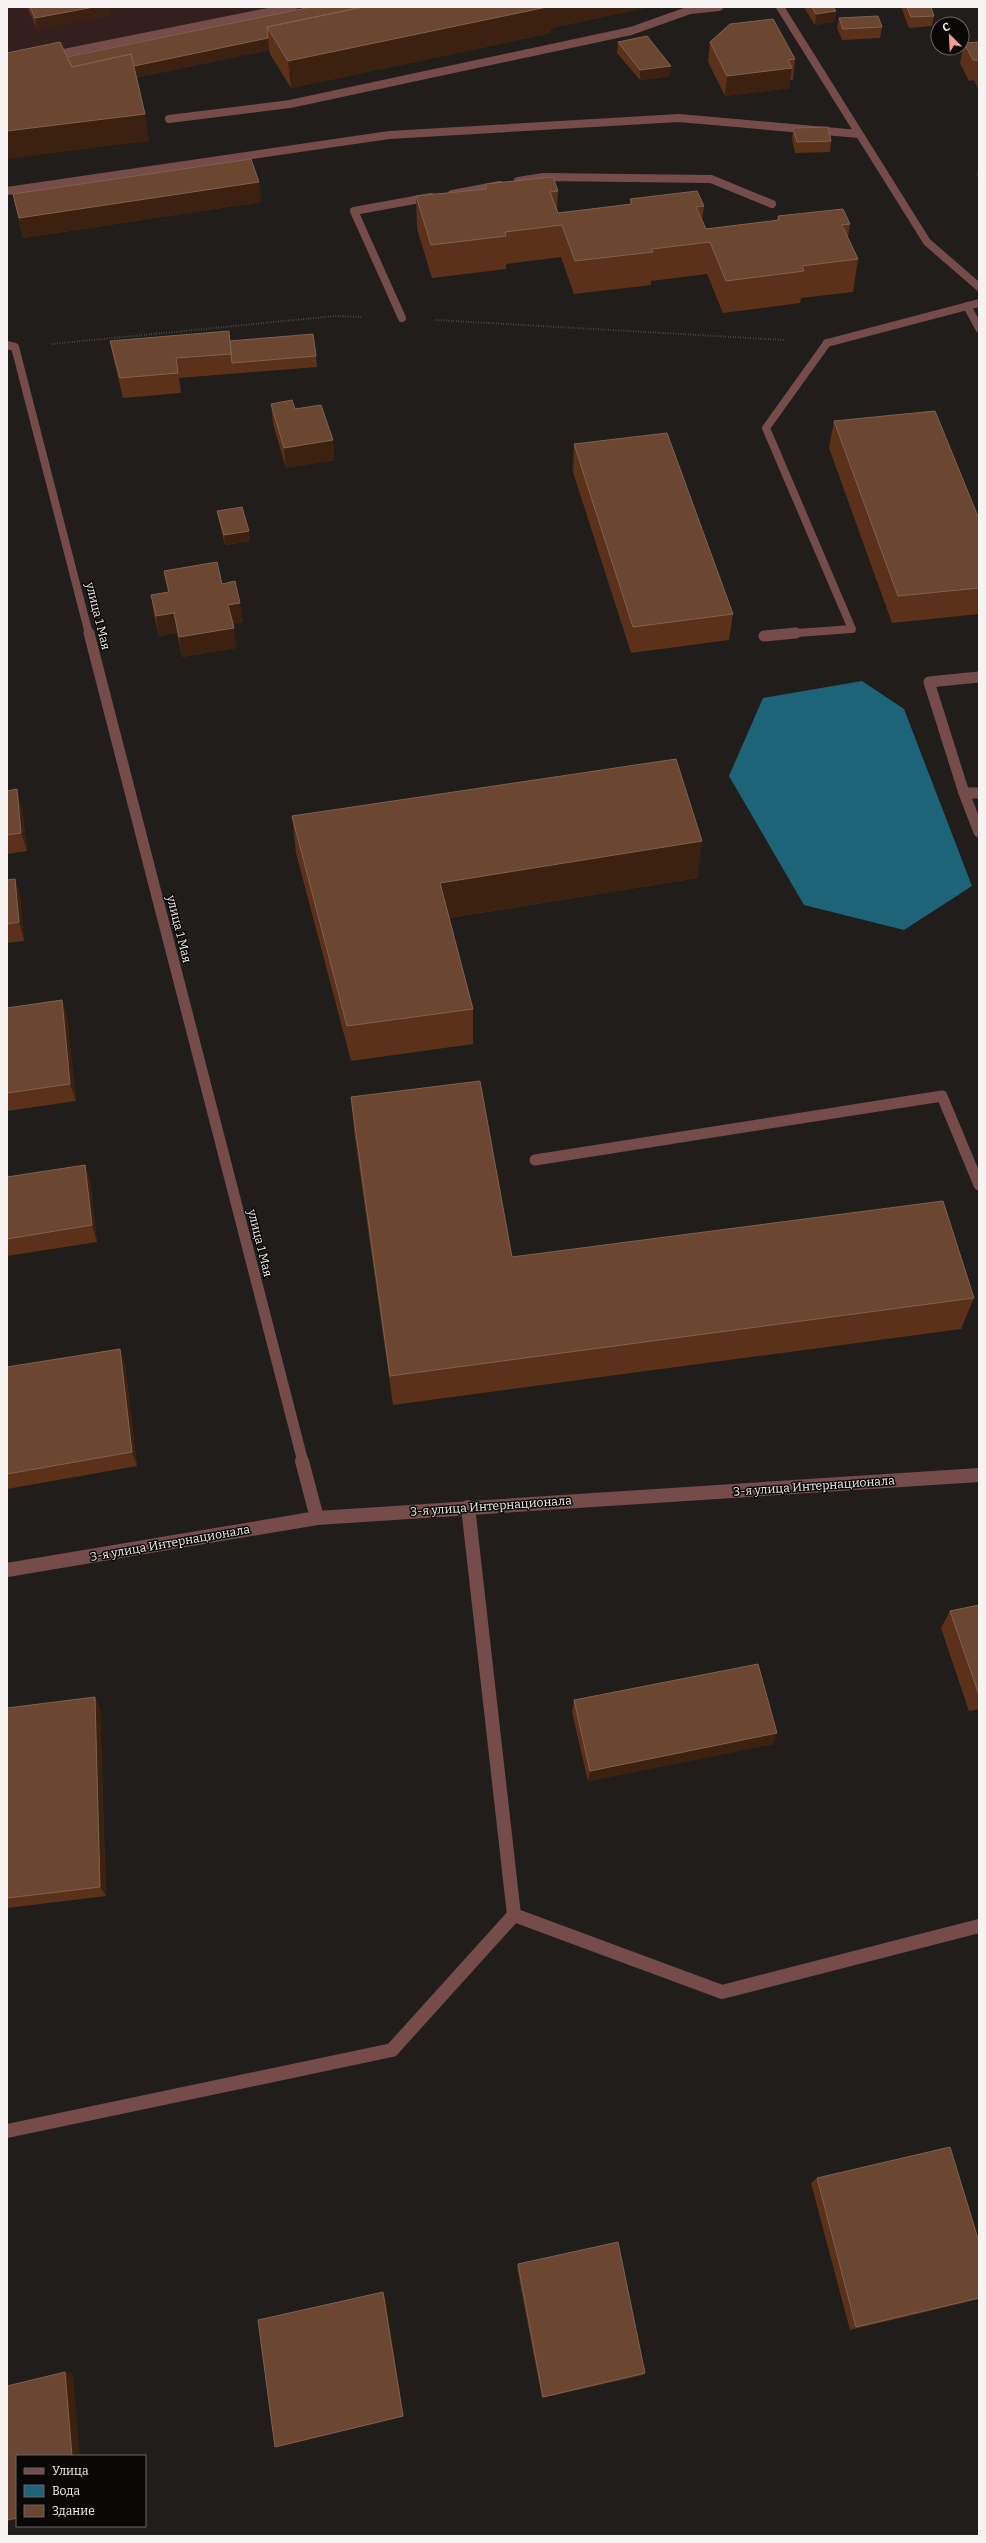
<svg xmlns="http://www.w3.org/2000/svg" width="986" height="2543" font-family="Bitter,serif">
<style>
.industrial{fill:#321f1e}
.water{fill:#1d6479}
.lines{fill:none;stroke-linecap:round;stroke-linejoin:round}
.path{stroke:#6c6866;stroke-width:2;stroke-dasharray:0.5 2;stroke-linecap:butt}
.lane-far2{stroke:#764c4a;stroke-width:8}
.lane-far1{stroke:#764c4a;stroke-width:11}
.lane{stroke:#764c4a;stroke-width:14}
.street-far2{stroke:#764c4a;stroke-width:8}
.street-far1{stroke:#764c4a;stroke-width:11}
.street{stroke:#764c4a;stroke-width:14}
.wall{fill:#5b3219}
.shaded-wall{fill:#3d2110}
.building{fill:#6b4631;stroke:#81614f}
.labels{text-anchor:middle;stroke-width:3;stroke-linejoin:round;paint-order:stroke}
.street-label{font-size:12px;fill:#f6f3f2;stroke:#090807}
</style>
<rect width="100%" height="100%" fill="#211d1b"/>
<path class="industrial" d="M7,7H481L80,90L7,80Z"/>
<path class="water" d="M862,681L904,709L972,886L904,930L804,905L729,776L763,698Z"/>
<g class="lines">
<path class="path" d="M436,320L785,340
M52,344L335,316L361,317"/>
<path class="lane-far2" d="M780,7L927,242L979,287
M49,56L293,7
M169,119L290,104L631,31L690,10L719,7
M518,181L543,177L711,179L772,204
M7,191L389,135L679,118L859,134
M452,194L500,185
M967,306L979,328
M402,318L354,211L431,197
M783,634L852,629L766,428L827,343"/>
<path class="lane-far1" d="M764,636L796,633
M964,793L929,682L979,677
M979,793H964L979,832
M535,1160L942,1096L979,1185"/>
<path class="lane" d="M514,1915L722,1992L979,1926
M7,2131L392,2050L514,1915L468,1507"/>
<path class="street-far2" d="M827,343L979,303
M7,345L15,347L89,634"/>
<path class="street-far1" d="M89,633L303,1462"/>
<path class="street" d="M302,1461L317,1518
M7,1570L317,1518L979,1475"/>
</g>
<path class="wall" d="M27,7H109L110,15L37,29Z
M311,7H649L551,28V33L291,88L270,54L269,49L136,77L149,141L67,57Z
M805,7H833L836,11L834,22L815,25L805,9Z
M901,7H931L934,16L932,26L909,28Z
M839,18L882,27L880,38L842,40L837,28Z
M618,42L670,76L640,80L617,53Z
M710,42L795,59L793,80H790L789,88L725,96L708,62Z
M979,42V89H978L974,80L969,81L960,63L964,43Z
M793,128L831,141L830,152L795,153L792,139Z
M979,163V180L977,175Z
M259,182L261,202L23,238L13,194Z
M486,184L558,191L557,212L558,213L630,204V199L704,206L702,221L706,229L777,220L778,216L850,224L848,238L858,259L853,292L801,298L800,303L723,313L707,274L651,281V285L574,294L561,257L506,264V269L432,278L417,229L416,196L486,189Z
M110,341H230L316,356L317,367L179,378L181,393L123,398L114,361Z
M271,404L295,409L333,440L334,460L286,468L273,424Z
M834,421L979,519V614L892,623L829,448Z
M574,444L733,614L729,640L631,653L573,472Z
M217,511L250,541L225,545L219,521Z
M164,571L222,584L243,622L232,624L236,648L182,657L177,633L159,636L154,615L151,595L168,592Z
M7,791L22,808L27,851L7,854Z
M292,816L698,878L449,918L473,1009V1044L351,1061L296,853Z
M15,879L20,897L24,941L7,943V880Z
M62,1000L67,1018L76,1101L7,1111V1008Z
M351,1097L512,1257L974,1298L961,1329L393,1405L354,1131Z
M85,1165L90,1181L97,1242L7,1256V1177Z
M120,1349L125,1364L137,1466L7,1489V1367Z
M979,1605V1709L969,1711L941,1628L950,1611Z
M95,1697L100,1709L106,1896L7,1908V1708Z
M574,1700L773,1744L588,1781L572,1712Z
M817,2178L979,2242V2299L850,2330L811,2183Z
M518,2264L645,2373L643,2375L542,2398L517,2268Z"/>
<path class="shaded-wall" d="M94,7H109L110,15L37,29L35,18Z
M547,7H649L551,28V33L291,88L288,61Z
M836,11L834,22L815,25L816,14Z
M268,38L269,49L79,89L77,78Z
M671,66L670,76L640,80V70Z
M792,68L789,88L725,96L727,76Z
M145,114L149,141L7,159V131Z
M259,182L261,202L23,238L19,218Z
M333,440L334,460L286,468L284,448Z
M249,531L250,541L225,545L224,535Z
M240,603L243,622L230,624L228,605Z
M174,613L177,633L159,636L156,616Z
M234,628L236,648L182,657L179,637Z
M17,789L22,808L27,851L21,833Z
M702,841L698,878L441,919L440,883Z
M15,879L20,897L24,941L19,922Z
M62,1000L67,1018L76,1101L70,1084Z
M85,1165L90,1181L97,1242L92,1225Z
M120,1349L125,1364L137,1466L132,1452Z
M95,1697L100,1709L106,1896L100,1887Z
M777,1733L773,1744L588,1781L590,1771Z
M383,2292L385,2295L404,2417L278,2447H275Z
M65,2372L73,2374L80,2456H72Z
M17,2518V2519L7,2522V2520Z"/>
<path class="building" d="M30,7H94L35,18Z
M311,7H363L267,27L268,38L134,66L131,54L72,67L67,57Z
M363,7H547L288,61L267,27Z
M812,7H833L836,11L816,14Z
M907,7H931L934,16L911,17Z
M878,16L882,27L843,29L839,18Z
M773,19L795,59L788,60L792,68L727,76L710,42L730,24Z
M647,36L671,66L640,70L618,42Z
M60,42L72,67L131,54L145,114L7,131V53Z
M979,42V62L978,60H973L964,43Z
M828,127L831,141L797,142L793,128Z
M251,159L259,182L19,218L13,194Z
M553,177L558,191L550,192L558,213L632,204L630,199L697,191L704,206L696,207L706,229L779,220L778,216L843,209L850,224L842,225L858,259L802,266L804,271L726,281L710,242L652,249L653,252L575,261L562,225L505,232L506,236L431,245L416,196L487,189L486,184Z
M229,331L231,354L176,358L178,373L120,378L110,341Z
M313,334L316,356L232,363L230,341Z
M292,400L295,409L321,405L333,440L284,448L271,404Z
M935,411L979,519V588L898,596L834,421Z
M667,433L733,614L633,627L574,444Z
M242,507L249,531L224,535L217,511Z
M217,562L222,584L235,581L240,603L228,605L234,628L179,637L174,613L156,616L151,595L169,592L164,571Z
M676,759L702,841L440,883L473,1009L347,1026L292,816Z
M17,789L21,833L7,835V791Z
M15,879L19,922L7,924V880Z
M62,1000L70,1084L7,1093V1008Z
M480,1081L512,1257L943,1201L974,1298L390,1376L351,1097Z
M85,1165L92,1225L7,1239V1177Z
M120,1349L132,1452L7,1474V1367Z
M979,1605V1695L950,1611Z
M758,1664L777,1733L590,1771L574,1700Z
M95,1697L100,1887L7,1898V1708Z
M950,2147L979,2242V2298L856,2327L817,2178Z
M618,2242L645,2373L543,2397L518,2264Z
M383,2292L403,2416L275,2447L258,2320Z
M65,2372L72,2456H17V2518L7,2520V2386Z"/>
<g class="labels">
<g class="street-label">
<text transform="translate(98 616) rotate(76)" y="4">улица 1 Мая</text>
<text transform="translate(179 929) rotate(76)" y="4">улица 1 Мая</text>
<text transform="translate(260 1243) rotate(76)" y="4">улица 1 Мая</text>
<text transform="translate(814 1486) rotate(-4)" y="4">3-я улица Интернационала</text>
<text transform="translate(491 1506) rotate(-4)" y="4">3-я улица Интернационала</text>
<text transform="translate(170 1543) rotate(-10)" y="4">3-я улица Интернационала</text>
</g>
</g>
<rect width="986" height="2543" fill="none" stroke="#f6f3f2" stroke-width="16"/>
<rect x="16" y="2455" width="130" height="72" fill="#090807" stroke="#686665"/>
<rect x="24" y="2468" width="20" height="6" fill="#764c4a" stroke="#686665"/>
<text x="52" y="2475" font-size="12" fill="#f6f3f2">Улица</text>
<rect x="24" y="2485" width="20" height="12" fill="#1d6479" stroke="#686665"/>
<text x="52" y="2495" font-size="12" fill="#f6f3f2">Вода</text>
<rect x="24" y="2505" width="20" height="12" fill="#6b4631" stroke="#686665"/>
<text x="52" y="2515" font-size="12" fill="#f6f3f2">Здание</text>
<g transform="translate(950 36) rotate(336)"><circle r="19" fill="#090807" stroke="#686665"/>
<path d="M0-3L7 15L0 10L-7 15Z" fill="#f59d8e"/>
<text y="-6" font-size="11" font-weight="bold" text-anchor="middle" fill="#f6f3f2">С</text>
</g>
</svg>
